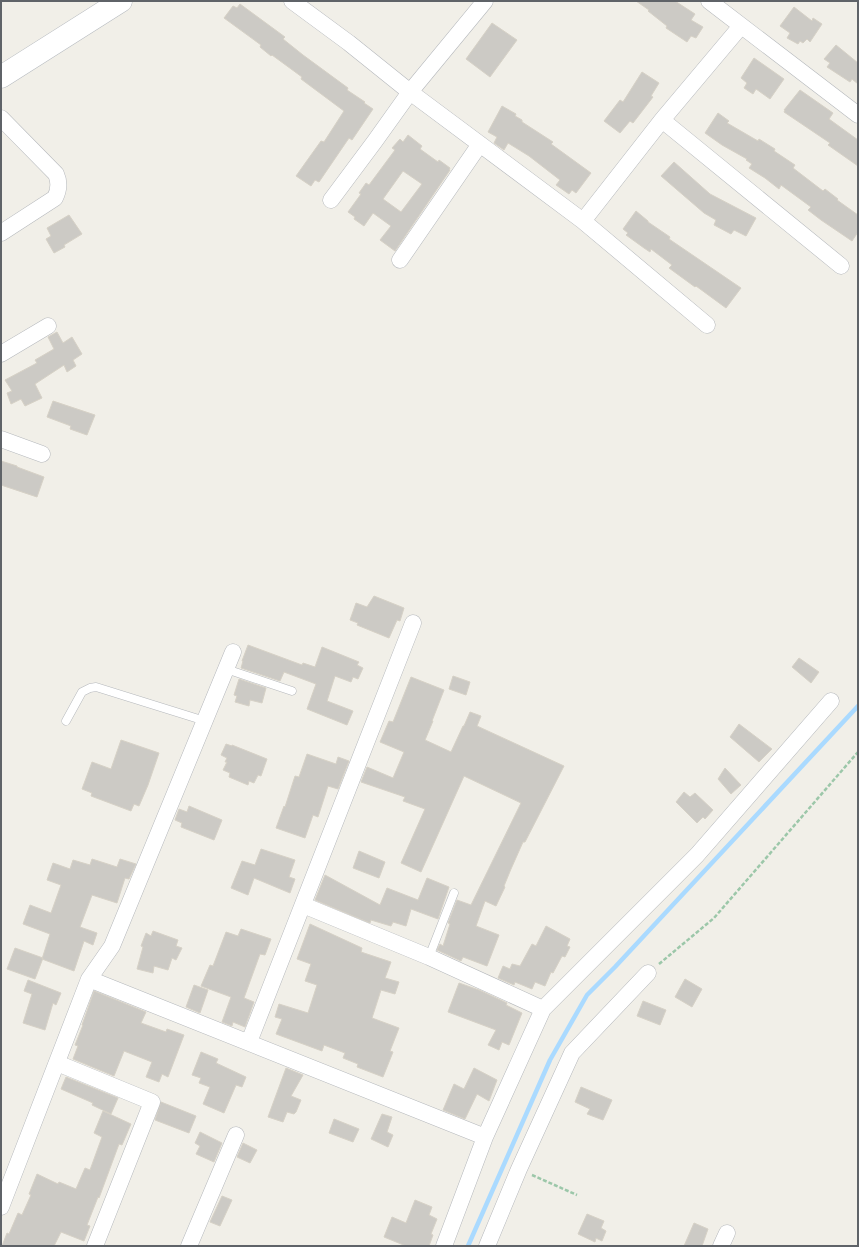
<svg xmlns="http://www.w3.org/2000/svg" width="859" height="1247" font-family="Arial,sans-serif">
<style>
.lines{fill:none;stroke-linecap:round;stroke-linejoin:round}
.stream{stroke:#aadaff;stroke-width:4.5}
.building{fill:#cccac5;stroke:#d6d1c6;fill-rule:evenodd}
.lane-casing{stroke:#b5b8bc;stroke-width:9}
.street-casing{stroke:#b5b8bc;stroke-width:17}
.secondary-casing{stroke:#b6babf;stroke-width:23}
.path{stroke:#9cc7a9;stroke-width:2.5;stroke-dasharray:4 2;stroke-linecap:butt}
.lane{stroke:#fff;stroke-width:8}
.street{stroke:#fff;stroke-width:16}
.secondary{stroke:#fff;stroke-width:22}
</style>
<rect width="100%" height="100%" fill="#f1efe8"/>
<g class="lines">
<path class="stream" d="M468,1246L550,1060L587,995L615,967L858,706"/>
</g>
<path class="building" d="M636,1H675L695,14L691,20L703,27L696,38L691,36L687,42L666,28L667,26L648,11L649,10Z
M240,4L285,37L283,39L303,55L348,88L347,90L365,102L364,103L373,109L352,140L349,138L319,182L315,180L311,186L296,176L321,141L324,142L344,111L301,79L302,77L272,55L271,56L260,47L261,45L224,18L233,6L237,8Z
M794,7L812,21L813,18L822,24L810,42L807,39L803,43L800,41L798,44L787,38L790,33L780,26Z
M492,23L517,40L490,77L466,59Z
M836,45L858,63V84L852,79L850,82L827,67L830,63L824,59Z
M754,58L784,79L770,99L756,89L753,94L744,88L747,83L741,78Z
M642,72L659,83L651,96L653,97L633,123L630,121L620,133L604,121L620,100L623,102Z
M800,90L833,113L829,119L858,140V166L828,145L830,143L784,112L785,110H784Z
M502,106L516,114L515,116L522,120V122L553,142L551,144L591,173L576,193L572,190L569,194L556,185L560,180L529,156L508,143L504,150L494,143L497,137L488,132Z
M718,113L729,121L727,123L758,141L759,139L775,149L774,151L795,165L793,168L823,191L825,189L838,199L837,200L858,215V232L852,241L821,220L808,210L811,207L781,185L779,189L765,178L749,168L752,164L746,160L747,159L722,145L705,133Z
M408,135L422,146L420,149L438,162L439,160L450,168L449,170H450L395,251L380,240L391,226L373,213L364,226L354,219L355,217L348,212L361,194L359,193L366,183L369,185L395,150L392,148L400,139L403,142ZM403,171L422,184L401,212L383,199Z
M674,162L710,194L756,218L746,236L734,230L731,234L714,225L716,220L704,213L661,176Z
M636,211L648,221V222L670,237L669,239L741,288L726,308L696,286L695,287L669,268L672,265L651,249L650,252L644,248L626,235L628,233L623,229Z
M69,215L82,234L64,245L65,247L54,253L46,239L51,236L47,228Z
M57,332L63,343L72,337L82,354L73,360L76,366L67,372L64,365L35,384L42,398L25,406L21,399L11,404L7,393L12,391L5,380L37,363L35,360L54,349L48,337Z
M53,401L95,415L87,435L70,429L71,426L47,417Z
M1,461L17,466V467L44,477L37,497L1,485Z
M374,596L404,608L400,621L397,620L389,638L357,625L358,623L350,620L356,603L367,607Z
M248,645L302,665L303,663L315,667L322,647L359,662L357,665L363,668L358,679L353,677L351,682L335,676L327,701L353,711L347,725L307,709L316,684L284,672L280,681L241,668L243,661H242Z
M799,658L819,672L811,683L792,667Z
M453,676L470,682L466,695L449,689Z
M411,677L444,690L432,721H433L425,740L451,752L463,726H464L470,712L481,716L477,726L564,766L525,842H523L511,869L504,886L505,887L496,906L485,901L476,926L499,935L487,966L463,957L461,961L437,950L440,944L443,946L450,924L448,923L457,900L471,905L521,803L464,776L421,872L401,863L425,809L403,801L405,797L361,782L367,767L393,778L404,752L380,742L389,721L393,722Z
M239,679L266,688L262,703L250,700L249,706L235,702L237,696L234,695Z
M739,724L772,749L759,762L730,737Z
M121,740L159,753L148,785L139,806L134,804L131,811L91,796L92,793L82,789L92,762L111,769Z
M226,744L232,746V745L267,759L261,776L258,775L254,783L249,781L248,785L229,777L230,773L223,770L227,762H225L227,758L221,755Z
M307,754L336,764L338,757L349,761L338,789L328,786L318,817L313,815L305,838L276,828L284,806L285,807L295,776L299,777Z
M725,768L741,785L731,794L718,779Z
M684,792L690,797L695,793L713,810L705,819L703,817L697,823L676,802Z
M189,806L222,820L214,840L181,827L182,823L175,820L179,809L187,812Z
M261,849L295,860L289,877L295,879L290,893L254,878L248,895L231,888L242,861L255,865Z
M359,851L385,862L379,878L353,868Z
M92,859L117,867L120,859L136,864L129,879L125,878L117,903L92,895L80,927L97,933L93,945L84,941L74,971L42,959L50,934L23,924L30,905L51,913L61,885L47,880L53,863L70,869L73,860L90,865Z
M325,875L380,905L387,888L418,900L427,878L449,887L438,919L411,909L406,926L393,922L391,926L371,920L370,923L315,900Z
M310,924L362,948L361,952L391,962L385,978L399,982L395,994L381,990L372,1018L399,1028L390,1051L393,1052L383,1077L357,1067L358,1064L343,1058L345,1053L324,1045L322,1051L276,1034L282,1019L275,1017L279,1004L308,1013L317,985L305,981L311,964L297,959Z
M546,926L570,939L567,946L570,947L565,957L562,956L553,973L551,972L545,986L535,982L532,989L515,982L514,985L498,978L503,966L510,969L512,964L520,966L532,944L536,946Z
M241,929L271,939L265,955L260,954L244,998L254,1002L245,1027L233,1022L232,1026L222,1022L231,997L201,986L210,965L213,966L226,932L238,936Z
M153,931L178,940L176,946L182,948L176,960L172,958L168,970L154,966L153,973L137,969L143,947L141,946L146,933L151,936Z
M15,948L43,958L35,979L7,969Z
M685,979L702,989L692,1007L675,997Z
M28,980L61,993L56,1005L53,1003L45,1030L23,1023L32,994L24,991Z
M459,983L479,990L507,1003L506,1005L522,1013L509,1045L502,1042L499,1050L488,1045L496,1030L448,1012Z
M194,985L208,990L200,1013L186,1007Z
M94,991L146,1012L141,1023L166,1032L167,1029L184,1035L168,1077L162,1074L159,1082L146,1077L152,1062L124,1051L114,1076L73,1059L78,1046L75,1045L83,1025H82Z
M643,1001L666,1010L660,1025L637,1016Z
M201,1052L218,1059L216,1063L246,1077L242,1087L236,1085L224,1113L203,1104L210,1087L199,1083L201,1078L192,1075Z
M286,1068L303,1075L291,1096L301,1100L296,1112L294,1114L287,1112L283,1122L268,1117Z
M474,1068L497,1080L489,1101L477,1094L465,1119L443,1110L454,1084L464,1089Z
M66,1077L118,1098L111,1114L92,1105L93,1103L61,1089Z
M581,1087L612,1100L603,1120L587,1114L590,1109L575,1102Z
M161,1102L196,1116L189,1133L155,1120Z
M103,1111L131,1124L122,1145L119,1144L99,1198L98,1197L87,1225L90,1226L84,1241L61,1232L54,1246H2L7,1233L9,1234L18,1213L22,1215L31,1195L29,1194L37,1174L58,1184L59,1182L76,1189L85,1168L90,1170L102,1137L94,1133Z
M382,1114L392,1117L387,1132L393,1135L388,1147L371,1139Z
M334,1119L359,1129L353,1142L329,1133Z
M200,1132L222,1143L214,1162L196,1154L200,1146L195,1143Z
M243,1143L257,1150L250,1163L237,1157Z
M222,1196L232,1200L220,1226L210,1222Z
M415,1200L432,1207L429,1215L437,1219L431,1234L433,1235L429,1246H406L384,1237L392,1217L406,1223Z
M587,1214L604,1221L601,1228L606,1231L602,1241L596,1238L595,1242L578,1234Z
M694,1223L708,1229L702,1246H684Z"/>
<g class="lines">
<defs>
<path id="lane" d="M226,669L292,691
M66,721L82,692L90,688L96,687L205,721
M429,957L454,893"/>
<path id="street" d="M292,1L349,43L410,92L485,1
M709,1L858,115
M1,118L56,174C60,183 59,190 55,198L1,233
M662,120L841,266
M331,200L375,141L410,92L583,221L707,325
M583,221L662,120L741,26
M400,260L480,144
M1,354L48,326
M1,439L42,454
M303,905L429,957L543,1009
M89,979L485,1137
M249,1042L413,623
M57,1063L152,1102L95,1246
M1,1207L89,979L112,946L233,652
M189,1246L236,1135
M444,1246L485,1137L543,1009L697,855L831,701
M487,1246L519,1169L572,1053L648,973
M721,1246L727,1233"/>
<path id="secondary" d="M1,77L121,1"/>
</defs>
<use href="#lane" class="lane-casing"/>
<use href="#street" class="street-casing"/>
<use href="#secondary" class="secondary-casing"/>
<path class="path" d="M659,964L714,918L858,752
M532,1175L577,1195"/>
<use href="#lane" class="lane"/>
<use href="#street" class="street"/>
<use href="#secondary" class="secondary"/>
</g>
<rect width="859" height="1247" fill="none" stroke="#5f6368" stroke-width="4"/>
</svg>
